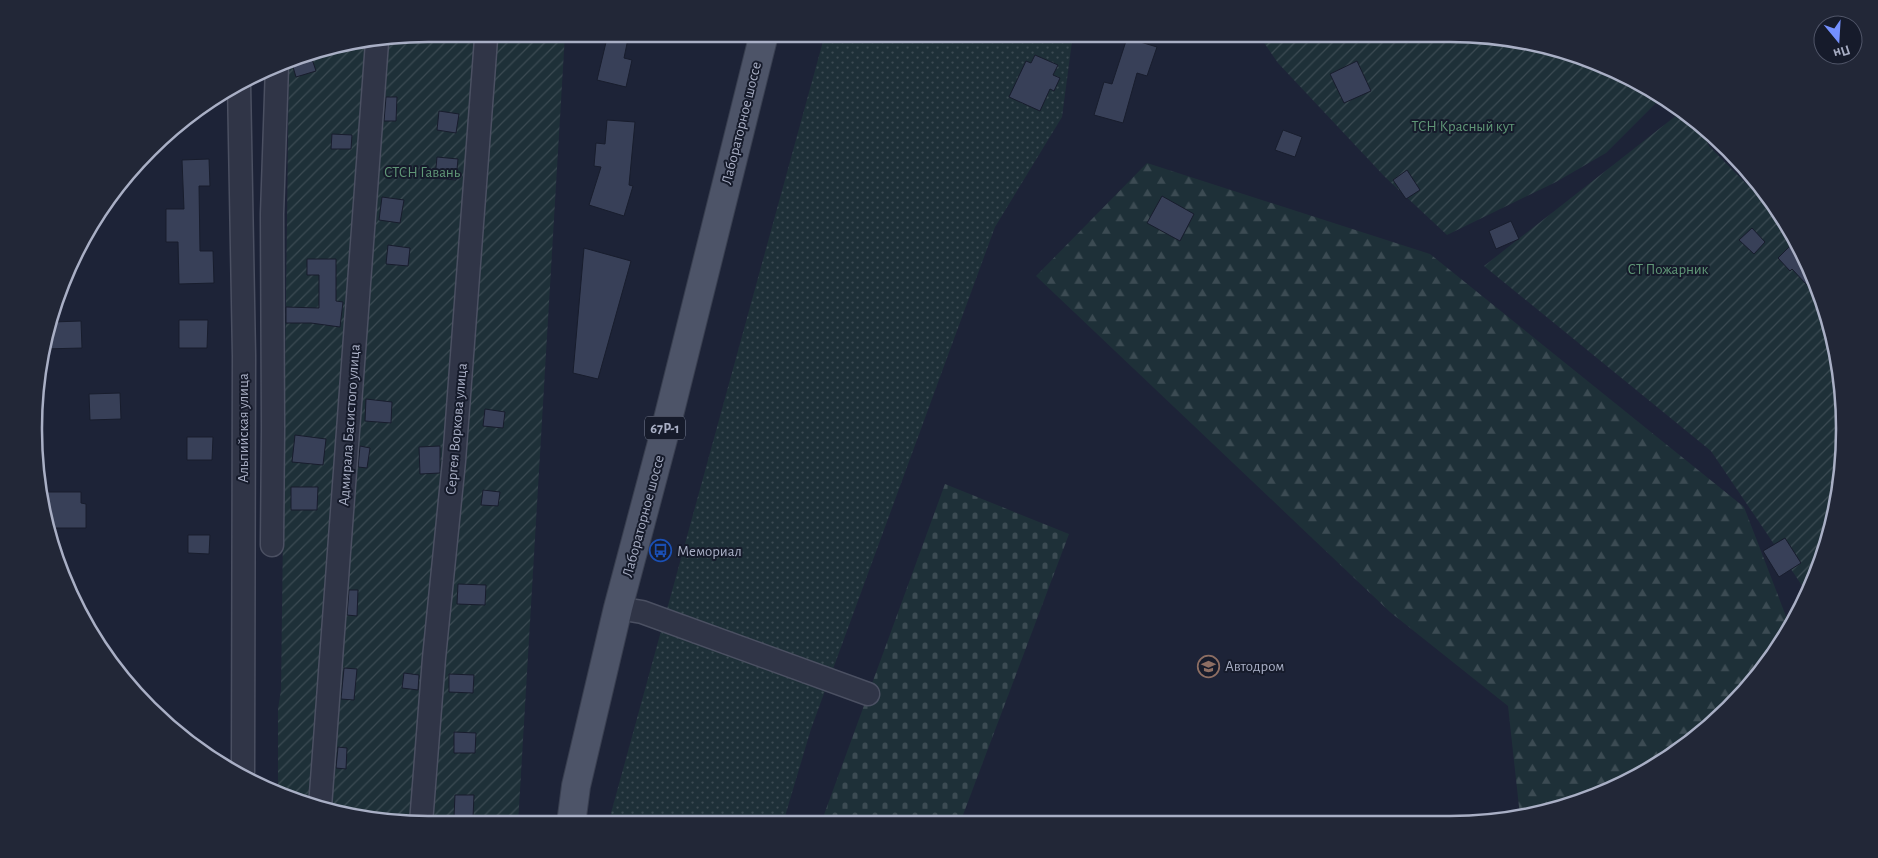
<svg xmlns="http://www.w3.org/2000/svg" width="1878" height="858" font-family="'Alegreya Sans',sans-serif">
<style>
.forest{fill:url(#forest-firs)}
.cemetery{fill:url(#cemetery-stones)}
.park{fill:url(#park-dots)}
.garden{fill:url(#garden-furrows)}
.building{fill:#384058;stroke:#181d2d}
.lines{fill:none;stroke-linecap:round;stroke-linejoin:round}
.minor-casing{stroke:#4b5062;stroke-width:25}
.major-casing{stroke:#393f50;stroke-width:30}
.minor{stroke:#303547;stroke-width:22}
.major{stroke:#4d5468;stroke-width:28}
.labels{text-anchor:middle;stroke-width:4;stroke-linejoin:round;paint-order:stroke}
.shield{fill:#161b2b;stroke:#7d8397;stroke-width:1}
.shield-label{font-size:14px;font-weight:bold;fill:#a9afc5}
.street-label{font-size:15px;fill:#a9afc5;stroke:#161b2b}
.park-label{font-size:15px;fill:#609777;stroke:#161b2b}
.poi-label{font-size:15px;fill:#a9afc5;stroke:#161b2b;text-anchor:start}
.rim{fill:none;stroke:#a9afc5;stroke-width:2.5}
</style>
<defs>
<pattern id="forest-firs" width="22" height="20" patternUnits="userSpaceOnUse" patternTransform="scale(1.25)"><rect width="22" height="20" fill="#1e3038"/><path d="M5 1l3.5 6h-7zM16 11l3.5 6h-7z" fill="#3c4b53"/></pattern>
<pattern id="cemetery-stones" width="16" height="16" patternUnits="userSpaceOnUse" patternTransform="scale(1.25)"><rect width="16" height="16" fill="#1e3038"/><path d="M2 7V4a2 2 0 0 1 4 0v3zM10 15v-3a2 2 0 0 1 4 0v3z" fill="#3c4b53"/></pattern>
<pattern id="park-dots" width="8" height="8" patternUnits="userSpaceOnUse" patternTransform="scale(1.25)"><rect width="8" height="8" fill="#1e3038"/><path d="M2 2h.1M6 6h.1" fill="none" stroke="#3c4b53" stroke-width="1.8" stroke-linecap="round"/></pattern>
<pattern id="garden-furrows" width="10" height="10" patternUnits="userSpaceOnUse" patternTransform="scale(1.25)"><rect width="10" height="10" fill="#1e3038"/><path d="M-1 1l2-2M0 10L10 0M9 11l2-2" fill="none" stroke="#3c4b53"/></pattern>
</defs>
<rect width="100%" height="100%" fill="#1d2337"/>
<path class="forest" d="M1147,163L1430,254L1744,507L1789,624L1763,669L1690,742L1601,794L1520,816L1508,706L1390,612L1036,276Z"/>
<path class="cemetery" d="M945,484L1069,534L960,823H821Z"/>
<path class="park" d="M825,34H1073L1062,117L995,227L811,729L783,823L608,824Z"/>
<path class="garden" d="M429,34H565L518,824H429L352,817L278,794V709L281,690L289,61L302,55Z
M1258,34H1449L1526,41L1600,64L1662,97L1606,153L1556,182L1447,235L1385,177L1278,63Z
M1682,111L1699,125L1709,146L1785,223L1814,277L1837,352L1844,429L1837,506L1814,580L1807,593L1711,451L1484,266Z"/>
<path class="building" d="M608,34H629L624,58L632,60L626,87L597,80Z
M1127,38L1157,47L1147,76L1137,73L1123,123L1094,115L1104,82L1112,84Z
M310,53L316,71L296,77L291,60Z
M1035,55L1058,65L1053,75L1060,78L1054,91L1050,89L1040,111L1009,97L1026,61L1031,63Z
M1357,61L1371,91L1344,103L1330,74Z
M386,97H397L396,121H384Z
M439,111L459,114L456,133L437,130Z
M607,120L635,122L629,185L633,186L624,216L589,205L601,167L594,166L596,143L605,144Z
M1283,130L1302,137L1295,157L1275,150Z
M332,134L352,135L351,149H331Z
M437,157L458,159L456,180L435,178Z
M209,159L210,186H199L200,251H213L214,283L179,284L178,242H166V209H184L182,160Z
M1407,170L1420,190L1406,199L1393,180Z
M1162,196L1194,214L1180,241L1147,223Z
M382,197L404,200L400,223L379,220Z
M1511,221L1519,239L1496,249L1489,231Z
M1752,228L1765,242L1754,254L1739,240Z
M1795,241L1814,277L1820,299L1792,269L1790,271L1778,258Z
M388,245L410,248L408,266L386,264Z
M584,248L631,261L598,379L573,373Z
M307,259H336V301L343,302L340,327L311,323H286V307L319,308V275H307Z
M179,320H208L207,348H179Z
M81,321L82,348L43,349L53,322Z
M120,393L121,419L90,420L89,394Z
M366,399L392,402L391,423L365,421Z
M485,409L505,412L503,428L483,426Z
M295,435L326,439L323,465L292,462Z
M187,437H213L212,460H187Z
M360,446L370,448L367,468L358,467Z
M440,446V473L420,474L419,447Z
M291,487H318L317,510H291Z
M483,490L500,492L498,506L481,505Z
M46,492H81V503L86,504V528H50L46,518Z
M188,535H210L209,554L188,553Z
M1785,538L1801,563L1779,577L1763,551Z
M458,584L486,585L485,605L457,604Z
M349,590H358L357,616L347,615Z
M344,668L357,669L354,700L341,699Z
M404,673L419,675L418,690L402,688Z
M449,674L474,675L473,693L449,692Z
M454,732L476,733L475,753H454Z
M338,747L347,748L346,769L336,768Z
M455,795H474L473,818L454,817Z"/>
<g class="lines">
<defs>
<path id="minor" d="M239,83L244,356L243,772
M272,545L273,429L272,214L277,66
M618,608L642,612L868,694
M320,807L377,42
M421,823L434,658L454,461L486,39L488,34"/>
<path id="major" d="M571,824L576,786L618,608L664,435L764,34"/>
</defs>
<use href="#minor" class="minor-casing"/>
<use href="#major" class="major-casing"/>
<use href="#minor" class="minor"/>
<use href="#major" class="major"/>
</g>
<defs>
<symbol id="bus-ring" viewBox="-11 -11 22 22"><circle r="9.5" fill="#161b2b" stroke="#1a4fb4" stroke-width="1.5"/><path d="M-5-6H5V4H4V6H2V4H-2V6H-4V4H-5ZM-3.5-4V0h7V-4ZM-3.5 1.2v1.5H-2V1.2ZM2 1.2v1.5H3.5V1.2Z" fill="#1a4fb4"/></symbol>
<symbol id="university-ring" viewBox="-11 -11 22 22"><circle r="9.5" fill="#161b2b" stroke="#8d6e63" stroke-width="1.5"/><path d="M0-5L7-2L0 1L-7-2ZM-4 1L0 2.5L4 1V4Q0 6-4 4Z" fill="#8d6e63"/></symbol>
</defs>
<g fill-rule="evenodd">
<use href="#bus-ring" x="648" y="538" width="25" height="25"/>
<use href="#university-ring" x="1196" y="654" width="25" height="25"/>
</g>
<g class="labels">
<rect class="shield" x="645" y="416.5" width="40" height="23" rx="4"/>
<g class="shield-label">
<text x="665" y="433">67Р-1</text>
</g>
<g class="street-label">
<text transform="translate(741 123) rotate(-76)" y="5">Лабораторное шоссе</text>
<text transform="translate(349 425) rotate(-86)" y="5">Адмирала Басистого улица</text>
<text transform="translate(243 428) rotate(-90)" y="5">Альпийская улица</text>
<text transform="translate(456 429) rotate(-85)" y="5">Сергея Воркова улица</text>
<text transform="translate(643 516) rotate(-75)" y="5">Лабораторное шоссе</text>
</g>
<g class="park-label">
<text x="1463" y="131">ТСН Красный кут</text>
<text x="422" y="177">СТСН Гавань</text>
<text x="1668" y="274">СТ Пожарник</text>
</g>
<g class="poi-label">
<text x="677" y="556">Мемориал</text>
<text x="1225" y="671">Автодром</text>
</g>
</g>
<path d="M0 0H1878V858H0ZM428 42H1450A386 386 0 0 1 1836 428V430A386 386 0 0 1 1450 816H428A386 386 0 0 1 42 430V428A386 386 0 0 1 428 42Z" fill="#222737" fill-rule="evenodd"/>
<path class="rim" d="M428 42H1450A386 386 0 0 1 1836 428V430A386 386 0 0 1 1450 816H428A386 386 0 0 1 42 430V428A386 386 0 0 1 428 42Z"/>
<g transform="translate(1838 40) rotate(162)"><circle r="24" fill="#161b2b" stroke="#515669"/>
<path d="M0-4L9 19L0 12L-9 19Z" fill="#7490ff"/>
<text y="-8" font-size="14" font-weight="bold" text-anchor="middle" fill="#a9afc5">Пн</text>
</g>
</svg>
